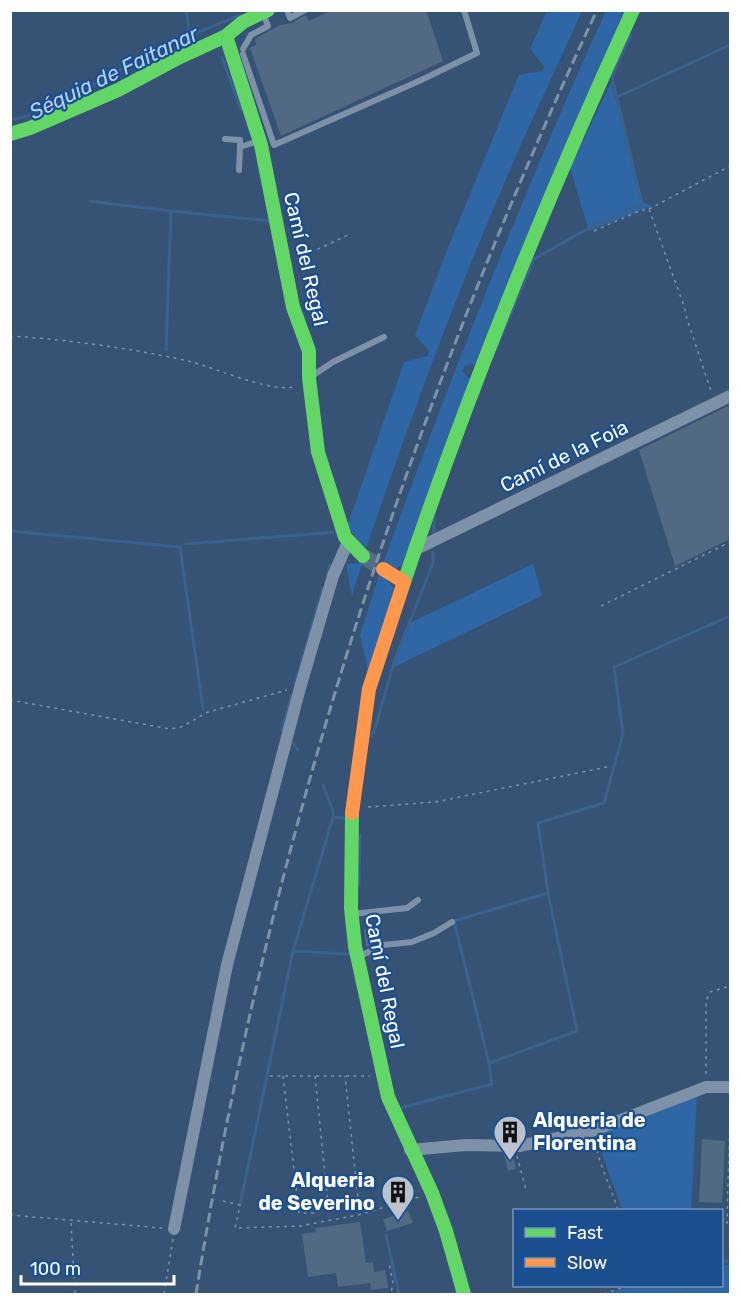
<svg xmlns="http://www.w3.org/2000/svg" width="741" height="1305" font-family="Rubik,sans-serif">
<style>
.green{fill:#2f66a5}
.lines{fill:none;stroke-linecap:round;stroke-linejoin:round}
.stream{stroke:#3b618d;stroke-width:3}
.building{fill:#526984}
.secondary-tunnel{stroke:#546c89;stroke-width:16;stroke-dasharray:16 8;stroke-linecap:butt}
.path{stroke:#7d92a8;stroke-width:1.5;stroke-dasharray:3 4.5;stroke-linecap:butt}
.lane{stroke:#7d92a8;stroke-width:6}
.street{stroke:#7d92a8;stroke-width:12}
.fast{stroke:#63d668;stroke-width:14}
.slow{stroke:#ff974d;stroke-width:14}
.rail{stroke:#7e92a7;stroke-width:3;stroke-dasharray:10 4.5;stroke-linecap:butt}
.labels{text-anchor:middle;stroke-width:4.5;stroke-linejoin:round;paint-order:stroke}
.street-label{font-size:20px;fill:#fff;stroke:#1b4f8f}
.poi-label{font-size:20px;font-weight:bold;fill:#fff;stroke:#1b4f8f;text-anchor:start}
.water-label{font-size:21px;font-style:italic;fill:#b5d3f5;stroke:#1b4f8f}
</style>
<rect width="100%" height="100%" fill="#365274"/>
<path class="green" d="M547,11H582C562,56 540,101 520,147C462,278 412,413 366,549L347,527L404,362L428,356L429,351L415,335L449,245L519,75L543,71L544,66L530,49Z
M606,11H628L479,363L465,366L462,371L472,381L402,565L394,570L383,563C451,376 523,192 606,11Z
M611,82L643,202L652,206L589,231L570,168Z
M362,563L352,596L346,564Z
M533,564L542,596L392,668L408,624Z
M379,575L385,577L395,590L367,681V666L360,635Z
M697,1095L691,1210H622C614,1184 602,1159 596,1133Z
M722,1265H730V1294H609L630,1286H722Z"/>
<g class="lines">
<path class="stream" d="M186,10L190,35
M222,57L241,110
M617,97L730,45
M10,120L32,115L86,89L156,50L240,15
M90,201L171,211L166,350
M171,211L271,221
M496,349L534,259L587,229L642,204L612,77L631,35
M10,531L180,547L203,708
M434,532V516
M185,544L337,532
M327,576L330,565
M295,684L323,588
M282,730L291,696
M370,736L374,732L395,659L433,563V552
M293,743L298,750
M323,785L333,811V817L344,818
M359,886L360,835
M294,951L349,954
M489,1063L454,921L548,893
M400,1108L492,1084L489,1063L577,1031L548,893L538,823L604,803L623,734L614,667L730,616
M240,1205L293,951L333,817
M386,1235L399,1294
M722,1262L730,1261
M686,1286L687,1294
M444,1294L458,1293"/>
</g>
<path class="building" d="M331,10H426L443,61L281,136L250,48L256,45L255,39L280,25L292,23L306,15L309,21Z
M730,405V539L675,566L639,450Z
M377,927L380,941L366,947L364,929Z
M702,1139L725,1141L722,1203L699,1202Z
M504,1154H512L516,1169L508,1171Z
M408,1211L413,1223L387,1231L383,1219Z
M360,1222L366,1263L373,1262L374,1272L385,1270L388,1288L371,1290L370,1283L338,1287L336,1273L308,1277L302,1234L316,1232L315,1228Z"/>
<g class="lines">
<path class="secondary-tunnel" d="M363,556L383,569"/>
<path class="path" d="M649,209L730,166
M594,231L639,211L649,209L684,306L687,319L711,391
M297,259L348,235
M10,336C70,340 130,348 188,361C217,368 267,392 295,387
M601,606L730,542
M10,700L170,729L181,727L208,712L287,690
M368,807L435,802L607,767
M706,1074V1001L710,992L730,986
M270,1076H315L328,1204
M283,1076L299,1213H316L328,1205L358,1199L345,1076
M316,1076H370
M595,1143C600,1166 611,1188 618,1210
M517,1156L526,1190
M223,1201L240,1205L235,1228L300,1226L358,1215L419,1197
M10,1215L162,1228
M71,1223L75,1294
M727,1224L730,1112
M164,1294L173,1239
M386,1294L391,1293L393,1283L389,1263
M604,1294L627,1286"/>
<path class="lane" d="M287,10L290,18L305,10
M243,49L251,35L268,26L263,13
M243,54L274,145L419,81L477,53L464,10
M225,139L240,140V147
M239,170L240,147L259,141
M312,376L333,362L384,337
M352,914L407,908L418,900
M358,957L383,945L412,942L434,933L452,922"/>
<path class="street" d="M414,550L730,396
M410,1150L466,1145L519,1146L592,1131L706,1087H730
M174,1229L227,965L300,688L333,576L348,542"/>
<path class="fast" d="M226,36L261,145L293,307L309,351V378L318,452L345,537L363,556
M10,134L30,128L118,90L176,59L226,36L243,22L268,10
M404,582C470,387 547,197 633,10
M352,813L351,908L355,946L388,1097L432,1193L446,1231L464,1294"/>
<path class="slow" d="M352,813L369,689L404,582L383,569"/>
<path class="rail" d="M196,1294C267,850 407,417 597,10"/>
</g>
<defs>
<symbol id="building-pin" viewBox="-11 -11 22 30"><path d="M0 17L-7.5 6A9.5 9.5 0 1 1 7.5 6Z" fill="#b9c2ce" stroke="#1b4f8f"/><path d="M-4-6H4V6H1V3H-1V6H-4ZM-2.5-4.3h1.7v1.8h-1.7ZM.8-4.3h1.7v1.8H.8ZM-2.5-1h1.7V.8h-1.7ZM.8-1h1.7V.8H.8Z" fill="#111"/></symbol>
</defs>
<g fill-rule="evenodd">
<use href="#building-pin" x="491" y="1113" width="38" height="52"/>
<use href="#building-pin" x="379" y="1173" width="38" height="52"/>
</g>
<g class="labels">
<g class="street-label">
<text transform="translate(306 259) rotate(77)" y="7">Camí del Regal</text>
<text transform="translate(564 456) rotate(-26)" y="7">Camí de la Foia</text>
<text transform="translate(385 981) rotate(79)" y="7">Camí del Regal</text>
</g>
<g class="poi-label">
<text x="533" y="1127">Alqueria de<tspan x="533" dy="23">Florentina</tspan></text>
<text x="375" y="1187" text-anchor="end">Alqueria<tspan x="375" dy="23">de Severino</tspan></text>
</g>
<g class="water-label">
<text transform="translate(114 73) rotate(-26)" y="7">Séquia de Faitanar</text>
</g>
</g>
<rect width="741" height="1305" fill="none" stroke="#ffffff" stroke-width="24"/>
<rect x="513" y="1209" width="210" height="78" fill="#1b4f8f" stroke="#7695bc" stroke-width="1.5"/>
<rect x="525" y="1228" width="30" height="9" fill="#63d668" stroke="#7695bc" stroke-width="1.5"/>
<text x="567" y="1239" font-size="18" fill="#ffffff">Fast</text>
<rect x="525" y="1258" width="30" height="9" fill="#ff974d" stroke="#7695bc" stroke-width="1.5"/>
<text x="567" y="1269" font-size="18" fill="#ffffff">Slow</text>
<path d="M21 1275v9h153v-9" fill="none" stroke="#ffffff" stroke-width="3"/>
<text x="30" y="1275" font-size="18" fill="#ffffff" stroke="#1b4f8f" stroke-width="4.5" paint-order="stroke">100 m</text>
</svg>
